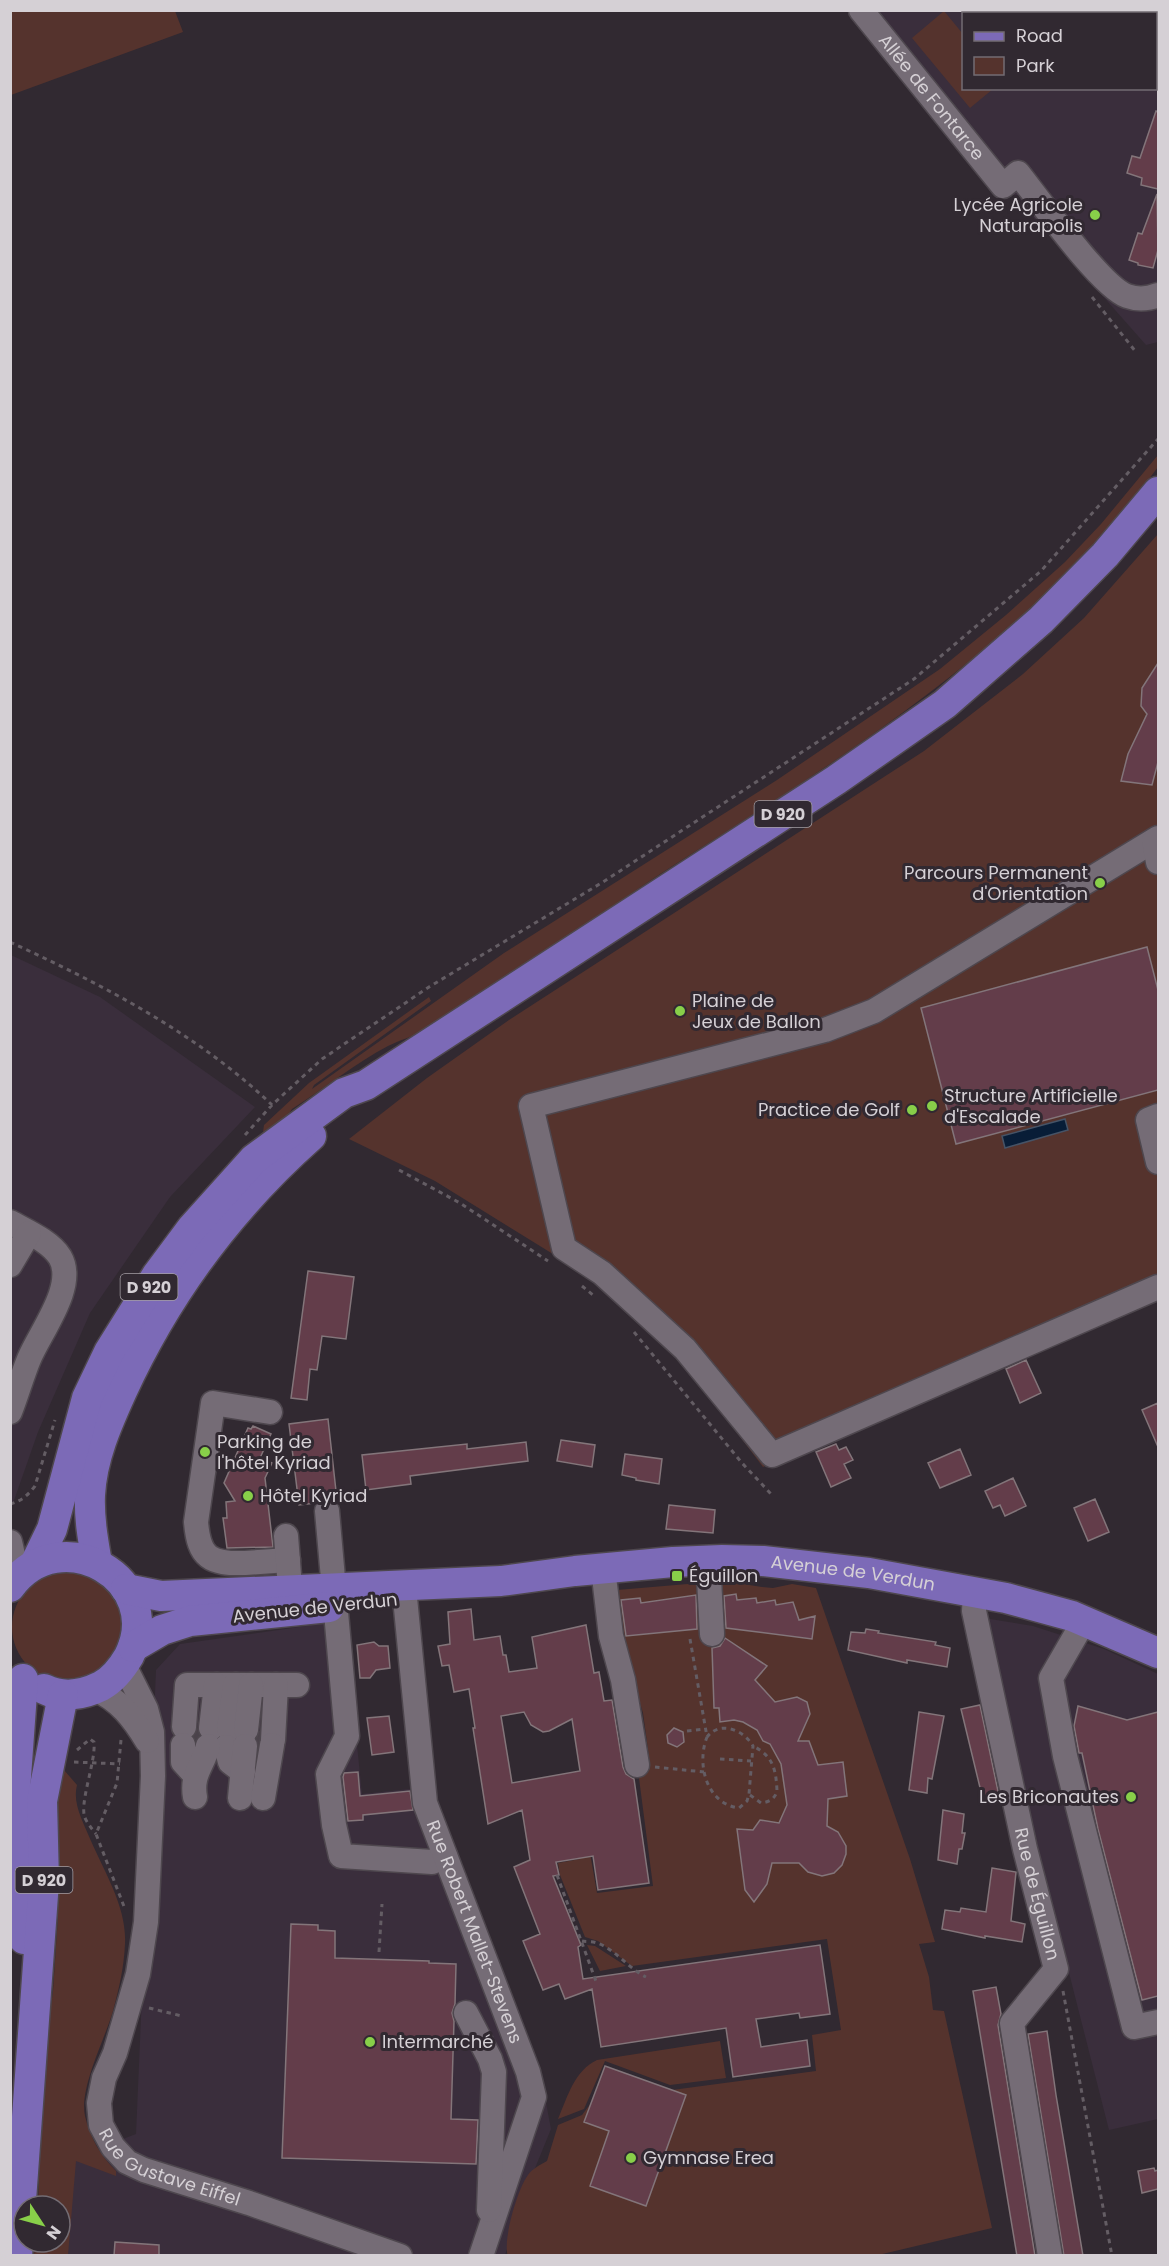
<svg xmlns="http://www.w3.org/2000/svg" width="1169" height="2266" font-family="Poppins,sans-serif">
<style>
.built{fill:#3a2e3c;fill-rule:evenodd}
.green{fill:#55332d}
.water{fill:#081d37;stroke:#465366;stroke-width:1.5}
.building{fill:#633d4a;stroke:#83757a;stroke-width:1.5;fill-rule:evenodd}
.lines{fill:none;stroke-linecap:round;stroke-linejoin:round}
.minor-tunnel{stroke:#4a424a;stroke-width:24;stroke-dasharray:24 12;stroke-linecap:butt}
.minor-casing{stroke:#4e474e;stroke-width:27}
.major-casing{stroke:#4e474e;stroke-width:33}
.path{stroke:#645d64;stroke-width:3;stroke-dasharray:4.5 4.5;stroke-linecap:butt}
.minor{stroke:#756c76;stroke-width:24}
.major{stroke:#7c6ab7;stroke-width:30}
.poi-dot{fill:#88cf49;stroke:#312931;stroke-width:2}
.labels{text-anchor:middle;stroke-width:6;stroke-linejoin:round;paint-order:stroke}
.shield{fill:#312931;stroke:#a49ea4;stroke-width:1.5}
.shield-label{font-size:16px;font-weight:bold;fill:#d5d0d5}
.street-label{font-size:18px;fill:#d5d0d5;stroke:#312931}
.poi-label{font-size:18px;fill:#d5d0d5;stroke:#312931;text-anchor:start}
</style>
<rect width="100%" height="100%" fill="#312931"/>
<path class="built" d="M851,11H1158V342L1146,345ZM964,14H1156V88H964Z
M11,955L100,997L255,1107L170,1197L90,1313L38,1432L11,1509Z
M344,1618L362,1794L410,1789L433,1790L544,2092L551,2129L529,2183L505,2255L62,2256L70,2159L136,2134L156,1670L180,1644L306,1626Z
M984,1618L1033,1626L1104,1649L1158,1674V2119L1109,2130L1053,1910Z"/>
<path class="green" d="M11,10L175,11L183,32L11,95Z
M944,11L963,34L964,88L993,89L970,108L912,38Z
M1158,455V467C1030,639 860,747 682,860C599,913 521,973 438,1024C422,1034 404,1038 388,1046C357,1062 322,1090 292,1109L283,1123L275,1130L272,1126L263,1132L264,1125L309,1083L429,997L431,1001L314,1085L312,1089L504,953L777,780L940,669L1006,615L1065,562L1101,524Z
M1158,534V1291L763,1467L665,1338L603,1285L435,1181L349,1139L427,1078L509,1020L924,751L1023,674L1084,618Z
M12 1627a55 55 0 1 1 110 0a55 55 0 1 1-110 0Z
M723,1581L762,1587L773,1588L792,1584L816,1588L910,1859L935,1942L919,1944L929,1977L933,2010L944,2011L992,2228L874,2256H508C502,2241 518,2188 528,2175C532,2169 540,2165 547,2161L558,2125L582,2115L591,2103L584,2122L609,2131L672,2090L816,2071L812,2035L841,2030L827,1939L632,1966L598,1941L585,1937L560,1875L558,1863L580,1859L576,1834L583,1813L597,1893L653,1886L639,1778L650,1764L643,1713L640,1703L632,1695L624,1656L617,1590Z
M60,1769L64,1770L77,1785C72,1804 84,1823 91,1841C105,1873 127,1908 125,1944C124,1967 119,1989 113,2011C105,2039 79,2088 85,2116C90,2138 101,2156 116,2171V2176L76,2161L68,2255L34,2256L35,2242H60V2206H38L43,2065L53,1991L58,1916L55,1840Z
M587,1945L595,1946L626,1966L600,1971Z
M720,2041L726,2078L670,2085L605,2061L584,2109L558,2119C568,2096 574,2071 597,2060Z"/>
<path class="water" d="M1065,1119L1068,1130L1005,1148L1002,1136Z"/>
<path class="building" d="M1156,111L1158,112V189L1141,185L1142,178L1127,173L1132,156L1140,158Z
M1157,194L1158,250L1153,268L1138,265V263L1129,260L1138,233L1142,234Z
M1158,663V762L1152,785L1121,781L1128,754L1147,714L1141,706L1142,688Z
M1147,947L1158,990V1090L956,1144L921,1008Z
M308,1271L354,1277L346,1339L322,1336L317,1370L310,1369L307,1400L291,1398Z
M1026,1360L1041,1393L1020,1403L1006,1369Z
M1158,1403V1447L1142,1410Z
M328,1419L337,1500L325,1497L316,1503L299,1505L289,1424Z
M253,1426L271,1434L260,1458L272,1463L265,1478L273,1547L227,1548L223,1518H227L226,1502L235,1501L224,1483L248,1428L251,1429Z
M561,1440L595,1445L592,1467L557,1461Z
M526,1442L528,1461L410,1476L411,1484L366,1490L362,1455L467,1444V1449Z
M836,1444L839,1450L846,1447L853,1460L844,1464L851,1478L831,1487L816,1452Z
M960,1449L971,1475L940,1488L928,1463Z
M625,1454L662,1459L659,1484L636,1480V1478L622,1475Z
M1013,1478L1026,1506L1005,1516L1000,1505L993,1508L985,1491Z
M1095,1499L1109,1532L1088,1541L1074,1508Z
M669,1505L715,1510L713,1533L666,1529Z
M736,1594L737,1600L756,1598L757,1603L775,1600L776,1605L793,1602L799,1620L815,1616L812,1639L726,1628L724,1596Z
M696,1595L697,1629L626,1636L621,1600L640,1598L641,1603Z
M471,1609L474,1640L500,1636L503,1655H506L509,1672L537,1668L532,1637L586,1625L594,1673L599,1672L604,1701L612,1700L623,1767L626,1774L634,1779L649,1883L598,1890L593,1856L556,1862L559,1875L553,1876L581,1945L578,1947L583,1979L820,1945L830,2014L800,2018L799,2013L756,2019L761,2047L807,2040L810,2066L733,2077L726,2028L601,2047L592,1989L565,1999L559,1984L543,1990L523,1941L540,1934L514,1867L530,1860L522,1810L488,1824L473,1728H475L469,1689L454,1692L449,1665L442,1666L438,1646L450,1644L448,1612ZM524,1712L531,1725L543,1732L549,1731L572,1719L580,1771L512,1783L501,1716Z
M866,1629L879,1631L878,1633L936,1642L935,1645L950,1648L947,1667L907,1660V1663L848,1650L851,1632L865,1633Z
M725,1638L767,1666L755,1680L775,1702L797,1697L807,1702L810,1714L798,1741H809L818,1765L843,1762L847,1796L828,1799L827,1826L838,1832L846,1846V1854L842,1865L834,1873L822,1876L808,1872L799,1863H772L767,1884L754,1902L745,1890L737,1829L753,1830L760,1820L779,1823L787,1805L781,1764L770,1744L763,1741L757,1730L743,1722L734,1720L720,1722L719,1708H714L712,1648L720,1646Z
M374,1642L379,1646H388L390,1668L376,1670L370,1678H360L357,1645Z
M980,1705L999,1796L983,1800L961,1709Z
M1078,1706L1127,1720L1158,1712V1996L1142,2000L1098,1829L1082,1753H1079L1074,1726Z
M919,1712L944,1716L932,1779L928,1778L927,1793L909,1790Z
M389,1716L394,1752L372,1755L367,1718Z
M674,1728L683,1732L684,1742L677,1747L668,1743L667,1735Z
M358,1772L360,1796L410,1791L413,1810L363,1815V1820L348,1821L343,1777L344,1773Z
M943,1810L964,1814L962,1833H965L962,1849H959L957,1864L938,1860Z
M992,1868L1016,1872L1011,1921L1025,1924L1022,1942L985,1936V1938L942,1929L945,1910L960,1912L961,1908L986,1912Z
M291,1924L318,1925V1930L335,1931V1958L429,1961V1963L456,1964L455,2004L452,2013L454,2021L451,2119L478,2120L476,2164L282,2158Z
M996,1987L1001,2014L998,2025L1035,2256H1017L973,1991Z
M1047,2031L1056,2095L1083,2256H1064L1028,2034Z
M605,2066L686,2095L646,2206L590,2186L609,2131L584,2122Z
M1154,2168L1155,2171L1158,2170V2189L1142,2193L1138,2171Z
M115,2242L159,2245V2256H114Z"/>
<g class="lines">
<path class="minor-tunnel" d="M193,1746L196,1728
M259,1746L260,1731"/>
<defs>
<g id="minor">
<path id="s1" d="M861,10L1003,186L1018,173C1038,198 1101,287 1127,296C1138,300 1148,299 1158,295"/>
<path d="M1019,10L1021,14"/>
<path d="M1064,14L1068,10"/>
<path d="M1158,838L874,1011L825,1030L531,1106L564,1248L602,1273L685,1349L772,1455L1158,1287"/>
<path d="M1154,841L1158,862"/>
<path d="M1158,1116L1148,1120L1158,1162"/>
<path d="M10,1222C26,1231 50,1241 60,1257C77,1286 40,1332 29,1359C22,1376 17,1394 10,1412"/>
<path d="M10,1265L29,1233"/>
<path d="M270,1412L213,1403L196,1522C199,1558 210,1564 245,1563C259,1562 274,1561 288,1560"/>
<path d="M327,1511L347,1736L328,1774L334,1825L341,1856L432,1862L445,1856"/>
<path d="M286,1536L289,1575"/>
<path d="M10,1542L18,1577"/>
<path d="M708,1560L712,1634"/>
<path d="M603,1568L611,1636L623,1680L637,1765"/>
<path id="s2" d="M975,1591L974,1611L1025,1849L1056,1969L1012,2023L1050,2256"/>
<path id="s3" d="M405,1598L425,1803L528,2072L534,2097L481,2256"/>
<path d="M1084,1621L1051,1678L1065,1756L1134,2027L1158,2022"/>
<path id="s4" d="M124,1665L146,1709L152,1732L153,1776L146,1922L138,1974L115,2053L104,2078L99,2103L101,2125L113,2147L127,2162L144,2170L249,2203L400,2256"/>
<path d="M94,1689C119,1699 134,1719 147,1741"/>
<path d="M184,1727L187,1685H297"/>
<path d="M211,1728L216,1685"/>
<path d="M229,1729L235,1685"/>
<path d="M246,1730L251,1685"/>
<path d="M273,1740L276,1685"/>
<path d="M183,1745V1762L194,1774"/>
<path d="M226,1747L230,1762L243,1772"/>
<path d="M195,1797C191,1774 203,1766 208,1746"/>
<path d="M240,1798L245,1746"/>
<path d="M263,1798L272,1745"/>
<path d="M466,2013L490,2059L494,2072L489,2210"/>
</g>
<g id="major">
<path d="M97,1563C93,1540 89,1518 90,1495C92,1458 107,1424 122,1391C167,1293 231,1207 311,1136"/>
<path d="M35,1564L52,1529L87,1398L109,1352L157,1275L192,1228L254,1159L344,1093L366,1085L836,780L945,704L1041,620L1105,555L1158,492"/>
<path d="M10,1587C60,1518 167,1580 129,1656C122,1668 114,1679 101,1686C83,1695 62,1698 44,1689"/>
<path id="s5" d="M126,1589L161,1596L501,1581L575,1571L673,1562L722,1560L763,1561L869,1573L1006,1598L1072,1616L1158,1653"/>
<path d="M133,1647L162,1630L190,1621L329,1607"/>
<path d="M23,1679L15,1791L24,1939"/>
<path d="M17,2256L44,1881L42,1801L63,1695"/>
</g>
</defs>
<use href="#minor" class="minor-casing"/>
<use href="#major" class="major-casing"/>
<path class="path" d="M1092,297L1136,352
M10,942C103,985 198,1034 272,1105
M245,1135L272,1105L322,1059L429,987L603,882L914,679L1041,571L1158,439
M399,1170L460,1203L548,1261
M582,1286L593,1295
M634,1332L742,1463L772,1495
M10,1504C22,1501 28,1495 35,1486L55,1420
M690,1639L707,1737C696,1765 707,1804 739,1808L747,1801L749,1794L753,1746C744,1730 720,1720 707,1737
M687,1731L705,1729
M121,1740L117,1783L96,1834L125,1909
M77,1750L90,1739L94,1742C96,1762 79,1803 85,1818C88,1824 92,1829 96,1834
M720,1759L751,1761
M74,1762L120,1764
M655,1767L704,1772
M750,1795L761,1803C769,1802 775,1799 777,1791C776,1769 773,1756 753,1746
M557,1875L597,1984
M582,1941C586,1942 592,1941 597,1943C615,1949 629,1969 646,1977
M379,1952L382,1904
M1063,1991L1112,2256
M149,2008L182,2016"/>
<use href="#minor" class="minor"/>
<use href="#major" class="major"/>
</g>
<g class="poi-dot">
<circle cx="1095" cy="215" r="6"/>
<circle cx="1100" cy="883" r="6"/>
<circle cx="680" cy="1011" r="6"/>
<circle cx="932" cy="1106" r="6"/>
<circle cx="912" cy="1110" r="6"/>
<circle cx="205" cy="1452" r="6"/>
<circle cx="248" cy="1496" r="6"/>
<rect x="671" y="1570" width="12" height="12" rx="3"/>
<circle cx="1131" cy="1797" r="6"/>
<circle cx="370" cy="2042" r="6"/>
<circle cx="631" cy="2158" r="6"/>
</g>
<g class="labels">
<g class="shield">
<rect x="754.5" y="801" width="57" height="26" rx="4.5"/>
<rect x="120.5" y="1274" width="57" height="26" rx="4.5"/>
<rect x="15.5" y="1867" width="57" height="26" rx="4.5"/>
</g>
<g class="shield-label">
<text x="783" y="820">D 920</text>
<text x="149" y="1293">D 920</text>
<text x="44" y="1886">D 920</text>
</g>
<g class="street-label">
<text dy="6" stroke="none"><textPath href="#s1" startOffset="112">Allée de Fontarce</textPath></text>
<text dy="6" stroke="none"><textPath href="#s5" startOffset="730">Avenue de Verdun</textPath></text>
<text transform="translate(315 1608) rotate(-6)" y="6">Avenue de Verdun</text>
<text dy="6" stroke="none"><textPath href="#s2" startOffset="310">Rue de Éguillon</textPath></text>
<text dy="6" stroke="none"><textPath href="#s3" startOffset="344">Rue Robert Mallet-Stevens</textPath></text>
<text dy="6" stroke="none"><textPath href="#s4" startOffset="558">Rue Gustave Eiffel</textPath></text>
</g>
<g class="poi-label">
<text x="1083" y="211" text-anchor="end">Lycée Agricole<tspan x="1083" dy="21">Naturapolis</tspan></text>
<text x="1088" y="879" text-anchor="end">Parcours Permanent<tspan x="1088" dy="21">d'Orientation</tspan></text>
<text x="692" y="1007">Plaine de<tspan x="692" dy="21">Jeux de Ballon</tspan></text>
<text x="944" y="1102">Structure Artificielle<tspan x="944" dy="21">d'Escalade</tspan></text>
<text x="900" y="1116" text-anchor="end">Practice de Golf</text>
<text x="217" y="1448">Parking de<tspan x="217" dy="21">l'hôtel Kyriad</tspan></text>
<text x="260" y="1502">Hôtel Kyriad</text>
<text x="689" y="1582">Éguillon</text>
<text x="1119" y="1803" text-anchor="end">Les Briconautes</text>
<text x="382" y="2048">Intermarché</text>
<text x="643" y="2164">Gymnase Erea</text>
</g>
</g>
<rect width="1169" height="2266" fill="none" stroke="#d5d0d5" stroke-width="24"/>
<rect x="962" y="12" width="195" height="78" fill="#312931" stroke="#736c73" stroke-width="1.5"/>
<rect x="974" y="32" width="30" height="9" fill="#7c6ab7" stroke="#736c73" stroke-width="1.5"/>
<text x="1016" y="42" font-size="18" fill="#d5d0d5">Road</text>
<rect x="974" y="57" width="30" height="18" fill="#55332d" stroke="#736c73" stroke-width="1.5"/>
<text x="1016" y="72" font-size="18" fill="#d5d0d5">Park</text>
<g transform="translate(42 2224) rotate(126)"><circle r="28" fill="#312931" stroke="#736c73" stroke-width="1.5"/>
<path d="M0-4.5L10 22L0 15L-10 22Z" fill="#88cf49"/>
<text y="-9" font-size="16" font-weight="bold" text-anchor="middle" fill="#d5d0d5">N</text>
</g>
</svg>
